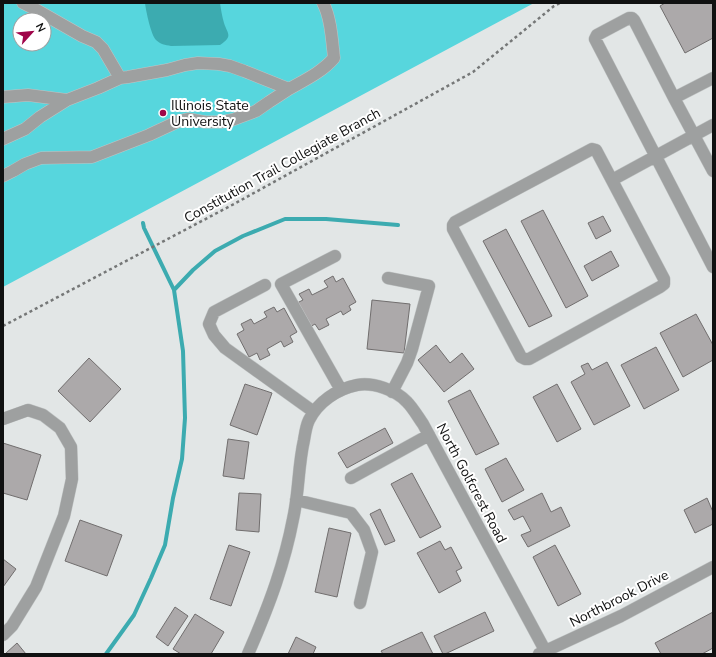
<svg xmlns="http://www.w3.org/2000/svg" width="716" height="657" font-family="'Nunito Sans',sans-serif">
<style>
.green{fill:#57d6dd;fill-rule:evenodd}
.water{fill:#3cabb0}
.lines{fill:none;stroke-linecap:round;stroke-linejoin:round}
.stream{stroke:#3cabb0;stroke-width:4}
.building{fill:#aca9aa;stroke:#716e6e}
.minor-casing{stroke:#c0c4c4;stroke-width:13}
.path{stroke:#757777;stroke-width:2.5;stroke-dasharray:3 3;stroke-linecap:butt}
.minor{stroke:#9ea0a0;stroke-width:12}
.poi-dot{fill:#9f0449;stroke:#fff;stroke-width:1.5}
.labels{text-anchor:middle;stroke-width:4;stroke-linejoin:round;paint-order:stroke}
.poi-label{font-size:14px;fill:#101111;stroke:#fff;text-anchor:start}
.street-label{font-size:14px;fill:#101111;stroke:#fff}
</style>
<rect width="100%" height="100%" fill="#e2e6e6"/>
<path class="green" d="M3,3H534L3,287ZM20,20H44V44H20Z"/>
<path class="water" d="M145,3H220C221,10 222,16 224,23C228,35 233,36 220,45L171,46C165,45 160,44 156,40C151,35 146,11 145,3Z"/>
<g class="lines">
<path class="stream" d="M143,223L144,228L174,290
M106,654L134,615L151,578L165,545L173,498L182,459L185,418L183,351L174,290L193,270L215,251L243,236L285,219H326L398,225"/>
</g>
<path class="building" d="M665,3H713V38L685,53L660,6Z
M543,210L588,296L566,308L521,221Z
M603,216L611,231L596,239L588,223Z
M506,229L552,316L529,327L483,241Z
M611,251L619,266L592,281L584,266Z
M333,276L336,282L343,278L356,302L349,306L351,310L343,315L341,311L326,319L329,325L319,330L315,324L308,328L295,304L303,300L299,294L309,289L312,295L328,287L324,281Z
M372,300L410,304L404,353L367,349Z
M274,307L277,312L284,308L297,332L290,336L293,342L284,347L281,341L267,349L270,355L260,360L257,353L249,357L237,334L244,330L241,324L251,319L254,324L267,317L264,312Z
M696,314L713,345V360L683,377L660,333Z
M436,345L450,363L462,353L474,369L444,392L418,360Z
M656,347L679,390L644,409L621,365Z
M89,358L121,389L90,422L58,391Z
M607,362L630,406L594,425L571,382L585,374L581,366L588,363L592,370Z
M245,384L272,393L257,435L230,425Z
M557,384L581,429L557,442L533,397Z
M470,390L499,444L476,455L448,401Z
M385,428L393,443L347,468L338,453Z
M228,439L249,442L244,479L223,476Z
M3,443L41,455L27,500L3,493Z
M506,458L524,490L502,502L485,469Z
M412,473L441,527L420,538L391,484Z
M239,493L261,494L259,532L236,530Z
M542,493L551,512L561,507L570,526L528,547L521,535L531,531L523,516L514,520L508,510Z
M707,498L713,512V524L695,533L684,510Z
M380,509L395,541L385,545L370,514Z
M80,520L122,535L107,576L65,561Z
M329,528L351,533L337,597L315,592Z
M440,541L445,550L451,547L462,568L456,571L461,581L439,593L417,553Z
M229,545L250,552L231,606L210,599Z
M555,545L581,594L558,606L533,557Z
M3,559L16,569L3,587Z
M175,607L188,616L168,646L156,637Z
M485,612L494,631L445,654H443L434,636Z
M713,612V648L702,654H661L655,643Z
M195,614L224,632L211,654H181L173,649Z
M422,632L433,654H383L381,651Z
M296,637L316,647L313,654H288Z
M17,643L26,654H5Z"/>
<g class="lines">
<defs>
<path id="minor" d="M23,3L33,8L82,36L96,42L103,49L120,78
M3,97L28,95L67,100L98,88L120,78L128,77L167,70L185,65L198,63L219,64L230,66L244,71L289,89C305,80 322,72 334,58C332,41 331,18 323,3
M674,98L713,78
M3,139L25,129L40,117L67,100
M592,149L596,150L664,279V284L660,287L529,359H525L521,357L453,229V225L455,222Z
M713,171L674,98L634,20L632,18H629L597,35L595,39L713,267
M3,176L13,171L25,164L41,158L92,157L149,135L179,121L188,119L205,122H221L232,120L256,111L269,102L289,89
M612,180L713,125
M335,256L281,284L341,390
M388,278L429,286L412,349L407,363L392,392
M265,285L214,312L209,324L214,335L225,348L314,412
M3,419L28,410L43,415L60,428L71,447L72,479L64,516L36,587L12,626L3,635
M351,478L429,435
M296,500L351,513L364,530L372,552L360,603
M248,654C258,631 268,607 276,583C283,562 289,540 293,519C299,493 298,466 304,440C305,434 306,426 309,420C318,402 337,389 357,385C373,382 396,390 407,402C413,408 418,417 423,424L547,654
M539,654L621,616L713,567"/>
</defs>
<use href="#minor" class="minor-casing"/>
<path class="path" d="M3,326L234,204L473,72L554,6L560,3"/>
<use href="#minor" class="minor"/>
</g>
<circle class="poi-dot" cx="163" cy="113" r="4"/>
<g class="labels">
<g class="poi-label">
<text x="171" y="110">Illinois State<tspan x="171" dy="16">University</tspan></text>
</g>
<g class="street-label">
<text transform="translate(282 165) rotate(-29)" y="5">Constitution Trail Collegiate Branch</text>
<text transform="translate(472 483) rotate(62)" y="5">North Golfcrest Road</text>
<text transform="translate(619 598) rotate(-27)" y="5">Northbrook Drive</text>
</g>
</g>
<rect width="716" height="657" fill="none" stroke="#101111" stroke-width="8"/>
<g transform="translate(32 32) rotate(63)"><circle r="19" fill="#ffffff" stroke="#9fa0a0"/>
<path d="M0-3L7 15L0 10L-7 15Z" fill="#9f0449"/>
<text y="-6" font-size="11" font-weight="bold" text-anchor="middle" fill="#101111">N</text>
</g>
</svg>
